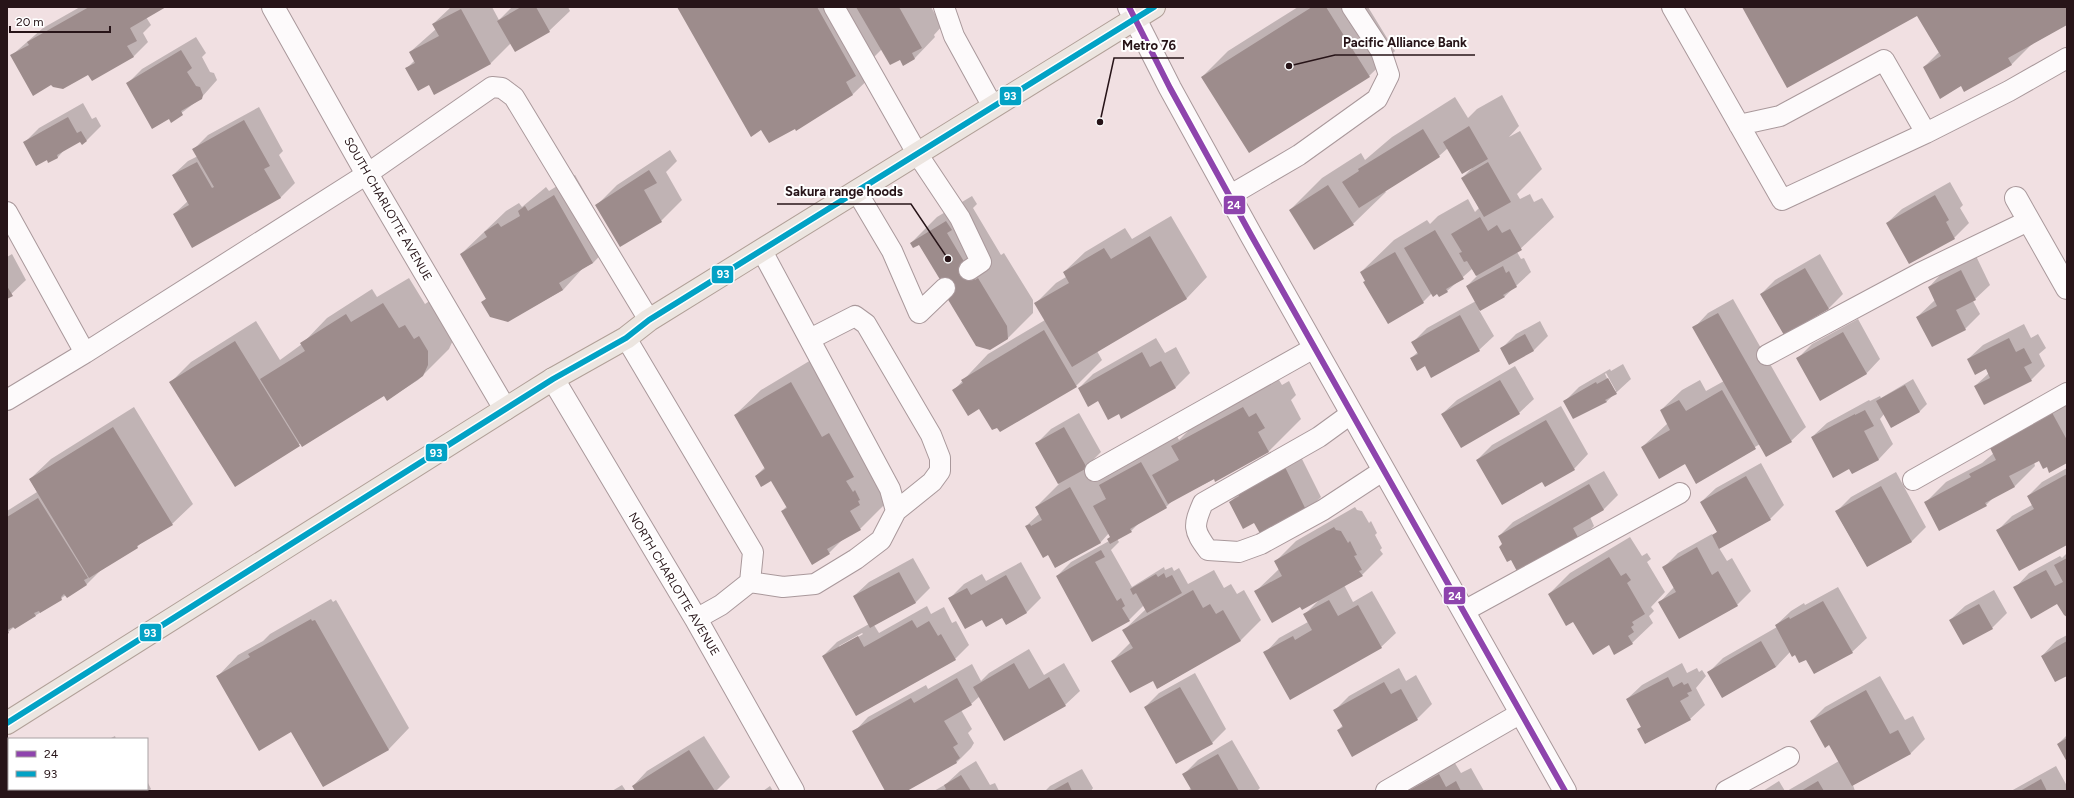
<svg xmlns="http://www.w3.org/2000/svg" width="2074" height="798" font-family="Figtree,sans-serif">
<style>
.shadow{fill:#0003;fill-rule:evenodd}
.building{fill:#9d8c8c}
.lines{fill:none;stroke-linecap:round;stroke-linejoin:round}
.service-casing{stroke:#a9989b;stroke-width:22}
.minor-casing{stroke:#a9989b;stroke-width:24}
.primary-casing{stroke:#b1a098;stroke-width:24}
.service{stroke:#fdfafb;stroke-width:20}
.minor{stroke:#fdfafb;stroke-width:22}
.primary{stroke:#ece5e0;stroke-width:22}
.bus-1-casing{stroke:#fff;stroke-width:9}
.bus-2-casing{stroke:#fff;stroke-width:9}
.bus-1{stroke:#8e44ad;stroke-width:6}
.bus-2{stroke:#02a2c5;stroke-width:6}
.labels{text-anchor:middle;stroke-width:4;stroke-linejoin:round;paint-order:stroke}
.street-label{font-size:12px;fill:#271418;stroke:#fff}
.leader{fill:none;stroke:#271418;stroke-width:1.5}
.callout-dot{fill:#271418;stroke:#fff;stroke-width:1.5}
.callout-label{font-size:13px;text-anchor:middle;font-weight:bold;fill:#271418;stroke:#fff;stroke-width:4;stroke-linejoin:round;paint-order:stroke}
.line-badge{stroke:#fff;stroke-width:1.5}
.badge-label{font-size:11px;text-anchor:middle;font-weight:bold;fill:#fff}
</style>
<rect width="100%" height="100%" fill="#f1e0e2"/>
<path class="shadow" d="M80,7H164L146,17L151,25L143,33L148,42L133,57L88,73L11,56L43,28Z
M451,7H492L499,20L512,7H568L570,11L549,31L511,43L491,63L434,94L429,84L407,68L415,60L410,52L436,29L433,24Z
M679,7H931L942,26L934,35L935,37L915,58L904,65L900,58L882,49L873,58L879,69L853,94L796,129Z
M1298,7H1368L1395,51L1369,76L1202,77L1228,51Z
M1743,7H2067V24L2032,44L2011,65L1961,85L1924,67L1939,52L1918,14Z
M196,37L206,53L202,57L210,72L214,73L217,80L201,98L171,121L169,117L128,83L142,69Z
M1502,95L1519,126L1509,137L1520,131L1542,169L1517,194L1520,199L1530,194L1534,202L1542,198L1554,217L1517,252L1521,259L1524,258L1531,272L1504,297L1479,310L1494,336L1479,350L1425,365L1411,358L1418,352L1413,342L1427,328L1476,301L1467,286L1477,276L1472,269L1447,291L1432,293L1423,302L1366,281L1361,272L1394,240L1427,220L1430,224L1438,216L1468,199L1475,212L1479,208L1462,178L1472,168L1448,148L1439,156L1385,191L1386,192L1353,224L1290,210L1322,178L1361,153L1365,160L1392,137L1455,97L1468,118L1477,109Z
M83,103L92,119L96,117L101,126L87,140H81L66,148L58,157L49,162L24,143L39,128Z
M259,107L283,151L279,155L295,183L280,198L174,214L188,201L173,175L188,161L198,156L194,149L208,135Z
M670,150L677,161L666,172L682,200L661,221L597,205L617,185Z
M575,175L613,242L593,263L583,268L563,290L508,321L482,302L487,298L461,254L506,211L519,203L522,207L546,187L549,191Z
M1950,182L1963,205L1960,208L1969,223L1954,238L1887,223L1902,209Z
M972,196L977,204L973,208L1001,255L1004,253L1033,300V313L1007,339L951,295L919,244L911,243L937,217Z
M1171,216L1207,277L1187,298L1097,351L1102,360L1076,386L980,408L954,390L988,354L1045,320L1036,303L1056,283L1066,277L1064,272L1085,252L1125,228L1132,239Z
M12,254L26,280L7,298V257Z
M1820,254L1843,294L1829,308L1784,334L1761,294L1775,280Z
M1976,256L1990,285L1973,301L1980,314L1965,329L1917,317L1935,300L1929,287L1943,272Z
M409,278L425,304L431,300L454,338L449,349L418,380L387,400L384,395L301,443L235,486L171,382L191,362L256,321L280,360L302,344L327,318L372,289L377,297Z
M1733,299L1806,427L1791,441L1760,444L1696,482L1685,463L1642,447L1667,424L1668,422L1661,410L1682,390L1700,380L1706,391L1724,381L1694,328L1708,313Z
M1858,319L1880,359L1866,374L1798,358L1812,344Z
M1540,321L1548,336L1534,350L1510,363L1502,348L1516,334Z
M2024,324L2031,338L2038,334L2046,348L2039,354L2045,366L2031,380L1975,386L1989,373L1987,368L1968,359L1983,345Z
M1156,338L1165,353L1176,347L1190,373L1176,387L1121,417L1119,413L1079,388L1093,374Z
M816,357L885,479L877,487L886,503L860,529L844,538L829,553L782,511L787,506L772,479L756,476L765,467L735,415L761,390Z
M1623,364L1631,379L1606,402L1565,401L1579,387L1610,369L1611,371ZM1606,373L1616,391L1614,392L1605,374Z
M1515,366L1534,399L1519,413L1442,414L1457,400Z
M1276,375L1282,385L1289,381L1296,395L1291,400L1301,419L1269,451L1173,500L1166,507L1141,521L1131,531L1117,539L1119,542L1111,550L1132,587L1164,567L1165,570L1172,567L1174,571L1179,568L1188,584L1214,570L1224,588L1231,584L1237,594L1244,590L1261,620L1241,640L1158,688L1153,679L1112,661L1131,642L1124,630L1146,609L1144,605L1129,620L1057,576L1071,562L1109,541L1111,536L1109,533L1101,542L1056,567L1049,554L1026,526L1039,514L1036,507L1059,484L1036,444L1051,429L1079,413L1101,452L1093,460L1103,456L1113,473L1132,453L1174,430L1179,440L1205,414Z
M1913,379L1927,404L1920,411L1892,427L1884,414L1880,419L1893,444L1879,459L1852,473L1850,468L1812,437L1827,423L1869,400L1870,401L1880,396L1881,398Z
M2067,392V462L2047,466L2039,460L2034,462L2035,466L2015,486L1994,497L1986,505L1925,503L1946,482L1982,463Z
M1561,406L1588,454L1574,469L1543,481L1477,460L1492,445Z
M134,407L193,504L172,524L143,541L137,547L103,568L87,584L67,597L66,595L35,616L14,627L7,633V511L37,492L30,479L51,459Z
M1297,449L1321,497L1307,511L1254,521L1230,502L1239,493Z
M1761,463L1784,505L1770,519L1719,548L1727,561L1732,558L1751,591L1737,605L1660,602L1674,587L1663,568L1678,553L1712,534L1713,536L1718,531L1701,502L1716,488Z
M2067,468V544L1998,530L2012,516L2032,505L2028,496L2042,482Z
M1604,471L1618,495L1603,510L1590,517L1594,526L1580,540L1503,544L1499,536L1513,522Z
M1896,472L1926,527L1912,541L1867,566L1836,512L1851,497Z
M1355,507L1357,510L1362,511L1369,523L1371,521L1377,533L1375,535L1382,548L1380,550L1383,554L1362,575L1344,585L1353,602L1372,591L1396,633L1381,647L1265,653L1279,638L1308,622L1304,615L1319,600L1301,606L1255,592L1279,569L1275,562L1296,541Z
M1630,537L1642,556L1647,553L1651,559L1647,562L1665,592L1651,607L1654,611L1649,616L1653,623L1632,643L1609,644L1574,620L1549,594L1570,573Z
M2067,553V616L2058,602L2015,588L2029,573L2060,556L2062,558Z
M913,558L930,588L915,603L874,625L879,633L927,606L931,614L944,607L952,623L956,621L969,645L955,659L823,656L837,642L869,624L854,596L869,582ZM862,633L863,634L839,648V646Z
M1021,562L1041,598L1027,612L1007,623L1003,616L982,619L949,599L964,584L982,574L986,581Z
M1838,587L1867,638L1852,652L1806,659L1791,651L1776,667L1709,672L1723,658L1777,627L1776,625L1791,611L1804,603L1805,605Z
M1994,590L2007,613L1992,628L1950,620L1965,606Z
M331,599L333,602L336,600L409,728L389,749L323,786L291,731L218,676L238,655L263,641L270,634Z
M2067,635V675L2042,656L2056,641Z
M1029,649L1044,675L1064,663L1080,691L1065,705L1005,740L980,696L971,704L961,710L972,729L968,733L974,743L971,748L957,762L904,791H886L854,732L868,717L926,685L928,689L972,664L981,681L989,673Z
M1682,663L1687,673L1697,668L1699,672L1702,670L1706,676L1696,688L1705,705L1690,719L1646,743L1638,729L1642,726L1627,699L1642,685Z
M1399,668L1406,681L1416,675L1432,704L1417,719L1352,755L1338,730L1343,725L1335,710L1349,696Z
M1195,673L1226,729L1212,743L1145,707L1159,693Z
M1880,676L1905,720L1913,716L1925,739L1911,753L1853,785L1855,791H1787L1839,761L1830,744L1811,721L1825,707Z
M2067,735V760L2058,744Z
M115,736L116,739H109Z
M704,736L730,777L716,791H636L633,786L647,771Z
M1232,740L1260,788L1257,791H1188L1191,788L1183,775L1198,760Z
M1453,760L1461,773L1471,768L1484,791H1402Z
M976,761L990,785L995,783L999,791H934L946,784L960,771Z
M2056,766L2067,786V791H2011Z
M1082,769L1093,788L1091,791H1045L1050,786Z
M147,781L151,789L149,791H78L77,789H147Z
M1779,781L1785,791H1763Z
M622,785L626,791H612Z
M770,786L773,791H763Z"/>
<path class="building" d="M89,7H166L130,28L137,41L127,46L134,57L92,81L88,75L63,89L53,87L51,85L33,96L10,55L29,45L27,42Z
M521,7H536L550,32L515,52L497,21Z
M677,7H817L856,76L846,82L853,95L796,131L795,129L769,143L761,130L751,137Z
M856,7H899L922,48L912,53L915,59L903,66L900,60L890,65Z
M1312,7H1326L1370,77L1249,153L1201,77Z
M1742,7H2067V25L2008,58L2012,65L1964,92L1961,86L1940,99L1923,67L1941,56L1917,16L1787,88Z
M461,9L491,64L434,95L429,85L418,91L405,68L415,63L409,52L439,36L432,24Z
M181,50L192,68L187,72L196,86L200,87L203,95L202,99L181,111L183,115L171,123L169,119L152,129L126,83Z
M68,117L77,133L81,131L87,141L82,145L80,142L57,155L58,158L48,163L47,160L36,166L23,142Z
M244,120L270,166L264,169L281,198L192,248L173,214L189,205L172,175L197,162L212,188L214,187L192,149Z
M1469,126L1488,159L1462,174L1443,142Z
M1423,129L1440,157L1359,208L1342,182L1359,171L1358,169Z
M1488,162L1511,202L1484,217L1461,178Z
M649,170L657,183L644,190L662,222L620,247L595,205Z
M1328,185L1354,225L1314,250L1289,210Z
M554,195L593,263L559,283L563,290L508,322L490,317L481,302L486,299L460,254L487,237L484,232L498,223L501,227L520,216L518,211L525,206L528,211Z
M1935,195L1949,220L1946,222L1955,239L1909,264L1886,223Z
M1480,217L1488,231L1497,225L1502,233L1510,229L1522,250L1476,276L1467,261L1464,262L1459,253L1462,252L1451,234Z
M946,221L952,230L947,233L975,280L978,278L1007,326L1008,339L990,350L976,346L947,298L950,296L919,245L913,248L910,243Z
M1435,230L1464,279L1446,289L1448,292L1439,297L1437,294L1433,297L1404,248Z
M1150,236L1187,299L1072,367L1034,303L1069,283L1063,272L1104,248L1111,259Z
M1395,252L1424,303L1388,324L1363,282L1365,281L1360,272Z
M1503,266L1506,273L1509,271L1517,287L1503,295L1505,297L1480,311L1466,286Z
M1805,268L1829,309L1784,335L1760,294Z
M1961,270L1976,300L1956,310L1966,330L1932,347L1916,317L1937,306L1928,287Z
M7,286L13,296L7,299Z
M383,303L399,328L405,325L414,339L419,336L428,351V365L423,376L387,401L384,396L302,447L260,379L305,351L300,343L346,314L351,322Z
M1718,313L1792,442L1766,457L1692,327Z
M1460,315L1480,351L1431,378L1425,366L1417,371L1410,358L1418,354L1411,342Z
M1044,330L1077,387L1000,432L997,428L992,430L979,409L968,416L952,390L963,383L961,380Z
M1843,332L1867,374L1820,401L1796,358Z
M1525,334L1534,351L1509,365L1500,348Z
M2009,338L2016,352L2024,348L2032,363L2024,367L2032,381L1984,405L1974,386L1990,378L1986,369L1975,375L1967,359Z
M235,341L300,446L235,487L169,382Z
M1142,352L1150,367L1161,361L1176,388L1121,419L1119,414L1108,420L1098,401L1088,407L1078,388Z
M1608,378L1617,394L1605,400L1607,402L1573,419L1563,401L1596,382L1597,384Z
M1500,380L1520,414L1461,448L1441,414Z
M791,382L822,437L829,433L854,477L846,481L853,492L855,490L860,500L858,501L860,505L850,511L861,530L827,549L830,554L812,565L781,511L787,508L771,481L761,487L755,476L765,469L734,415Z
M1905,385L1920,412L1891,428L1876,401Z
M1722,390L1756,449L1696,484L1685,464L1659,479L1641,447L1670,430L1660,410L1679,400L1686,411Z
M1243,407L1249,417L1256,413L1265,428L1258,432L1269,452L1215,482L1214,479L1168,504L1152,475L1179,460L1171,446Z
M2050,409L2067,440V463L2049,473L2047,467L2043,469L2039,461L2009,476L2015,487L1985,503L1987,506L1939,531L1924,502L1971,477L1969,474L1996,460L1987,442Z
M1865,410L1874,426L1864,431L1879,460L1852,474L1849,469L1833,478L1811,437L1855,414V415Z
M1546,420L1575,470L1545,487L1542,482L1502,505L1476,460Z
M113,427L173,525L137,546L138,548L89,578L29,479Z
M1064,427L1087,468L1058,484L1035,443Z
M1141,462L1167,508L1130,529L1132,532L1110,544L1107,539L1110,537L1093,506L1106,499L1099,485Z
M1283,463L1307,512L1262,537L1254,523L1243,529L1229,502L1239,496L1235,489Z
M2067,474V545L2019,571L1996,530L2034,509L2027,496Z
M1746,476L1771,520L1719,549L1712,535L1717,532L1700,502Z
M1589,484L1604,510L1573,528L1580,541L1519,575L1511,560L1507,562L1499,547L1502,544L1498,536Z
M1881,486L1912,542L1867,567L1835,511Z
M1070,487L1101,543L1055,568L1048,555L1043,558L1025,526L1030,524L1031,526L1042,520L1035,507Z
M38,498L88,578L84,580L87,585L67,598L64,594L61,597L62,600L40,613L39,611L34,613L36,616L15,629L13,627L7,630L9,633L7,634V517Z
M1334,527L1336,530L1341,531L1348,543L1350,541L1357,555L1354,556L1362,570L1359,571L1363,576L1302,610L1300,607L1272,623L1254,591L1282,576L1274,561Z
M1697,547L1712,575L1718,571L1738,606L1679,639L1658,602L1676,592L1662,567Z
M1101,550L1105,557L1095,562L1117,601L1121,598L1125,606L1122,608L1130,621L1092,642L1056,576Z
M1609,557L1621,576L1626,573L1631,580L1627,583L1645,614L1632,622L1634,625L1631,627L1634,632L1628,636L1633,644L1614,655L1609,645L1593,655L1573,622L1566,626L1548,594Z
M2067,558V617L2064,615L2057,604L2031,619L2013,587L2046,570L2055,586L2063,582L2054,565Z
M899,572L916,603L870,628L853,596Z
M1164,573L1166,578L1172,575L1182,593L1147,613L1136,593L1133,595L1130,589L1156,574L1158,577Z
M1006,575L1027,613L1006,625L1002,618L986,627L982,620L965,629L948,598L967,588L971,595Z
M1193,590L1203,608L1210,604L1216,614L1223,610L1241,641L1157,689L1153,681L1130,693L1111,661L1133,648L1122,630Z
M1329,600L1338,616L1358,605L1382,648L1290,700L1263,652L1293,636L1295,640L1312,630L1303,614Z
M1823,601L1853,653L1814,674L1806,660L1799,663L1795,655L1792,657L1775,625L1789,617L1790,619Z
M1979,604L1993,629L1963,645L1949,620Z
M311,619L312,621L315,620L389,750L323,787L291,732L259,751L216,676L250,657L248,654Z
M912,620L917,628L929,621L938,636L941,634L956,660L856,716L822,656L858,636L864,647Z
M1761,641L1776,667L1722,698L1707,672Z
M2067,641V676L2055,682L2041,656Z
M1014,663L1029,689L1049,677L1066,706L1004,741L973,687Z
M1668,677L1673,687L1682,682L1684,685L1688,683L1692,691L1687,693L1689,696L1680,701L1691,720L1645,744L1637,729L1641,727L1626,699Z
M957,678L972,705L944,721L958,744L953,747L960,758L956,761L957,763L907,791H885L852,731L911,698L914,703Z
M1384,682L1391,694L1401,689L1418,720L1352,757L1337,730L1343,727L1333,710Z
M1180,687L1213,744L1176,764L1144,707Z
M1866,690L1890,734L1898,730L1911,754L1852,786L1829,745L1825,748L1810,721Z
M2067,738V762L2057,744Z
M689,750L715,791H635L632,786Z
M1218,754L1239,791H1192L1182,774Z
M1439,774L1446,787L1456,781L1461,791H1408Z
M961,775L971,791H943L946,789L944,785Z
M2041,779L2047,791H2020Z
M1818,781L1824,791H1801Z
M1068,782L1072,791H1052Z
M76,789H140L141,791H77Z"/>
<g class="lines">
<defs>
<path id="service" d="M834,7L918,155L960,218L981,262L969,270
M944,7L954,36L993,107
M1672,7L1782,200L1926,133L2009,91L2067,58
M1739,125L1780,116L1884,60L1926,133
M857,192L892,251L919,313L945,288
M1229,196L1299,155L1377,99L1389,75L1381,51L1352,7
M7,212L85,353
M762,251L890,489L896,511
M626,338L753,552L750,582L721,605L696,619
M1767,355L1920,273L2028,221
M7,400L85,353L367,174L492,87L502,88L514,97L649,320
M1352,413L1319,437L1203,503C1193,526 1193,530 1208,550L1239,552L1261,544L1323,510L1384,470
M1095,471L1314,348
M1913,480L2067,393
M750,582L783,587L815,584L856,559L881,540L896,511L932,482L940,471V458L931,435L866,324L855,316L810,339
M1464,611L1680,493
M1386,791L1521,713
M1726,791L1789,757"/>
<path id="minor" d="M273,7L367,174L505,409
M1129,7L1170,88L1251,235L1565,791
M2016,198L2067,288
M553,379L696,619L793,791
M7,753L9,757
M27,789L29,791"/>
<path id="primary" d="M7,723L553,379L626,338L649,320L1154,7"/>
</defs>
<use href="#service" class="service-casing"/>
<use href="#minor" class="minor-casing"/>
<use href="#primary" class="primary-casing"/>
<use href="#service" class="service"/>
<use href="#minor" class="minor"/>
<use href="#primary" class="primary"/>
<defs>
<path id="bus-1" d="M1129,7L1170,88L1251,235L1565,791"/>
<path id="bus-2" d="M7,723L553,379L626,338L649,320L1154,7"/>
</defs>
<use href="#bus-1" class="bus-1-casing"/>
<use href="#bus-2" class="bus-2-casing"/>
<use href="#bus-1" class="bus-1"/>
<use href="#bus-2" class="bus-2"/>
</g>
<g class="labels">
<g class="street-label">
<text transform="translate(388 209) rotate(60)" y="4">SOUTH CHARLOTTE AVENUE</text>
<text transform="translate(674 584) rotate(59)" y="4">NORTH CHARLOTTE AVENUE</text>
</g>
</g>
<path class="leader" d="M1289 66L1335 55H1475M1100 122L1114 58H1184M948 259L911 204H777"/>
<g class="callout-dot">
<circle cx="1289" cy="66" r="4"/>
<circle cx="1100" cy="122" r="4"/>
<circle cx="948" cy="259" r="4"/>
</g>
<g class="callout-label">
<text x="1405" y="47">Pacific Alliance Bank</text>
<text x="1149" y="50">Metro 76</text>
<text x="844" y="196">Sakura range hoods</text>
</g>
<g class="line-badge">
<rect x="999" y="86" width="23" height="20" rx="4" fill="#02a2c5"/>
<rect x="1223" y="195" width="23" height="20" rx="4" fill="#8e44ad"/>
<rect x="711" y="265" width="23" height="19" rx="4" fill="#02a2c5"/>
<rect x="425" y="443" width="23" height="19" rx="4" fill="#02a2c5"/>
<rect x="1443" y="586" width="23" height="19" rx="4" fill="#8e44ad"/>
<rect x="139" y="623" width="23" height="19" rx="4" fill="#02a2c5"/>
</g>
<g class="badge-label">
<text x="1010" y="100">93</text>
<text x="1234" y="209">24</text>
<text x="723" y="278">93</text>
<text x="436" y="457">93</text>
<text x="1455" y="600">24</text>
<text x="150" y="637">93</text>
</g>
<rect width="2074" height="798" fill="none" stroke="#271418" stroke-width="16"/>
<rect x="8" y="738" width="140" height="52" fill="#ffffff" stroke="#a9a1a3"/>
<rect x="16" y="751" width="20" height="6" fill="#8e44ad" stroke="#a9a1a3"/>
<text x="44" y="758" font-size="12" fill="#271418">24</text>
<rect x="16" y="771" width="20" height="6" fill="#02a2c5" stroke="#a9a1a3"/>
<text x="44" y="778" font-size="12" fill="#271418">93</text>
<path d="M10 26v6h100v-6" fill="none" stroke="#271418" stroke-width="2"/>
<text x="16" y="26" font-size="12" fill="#271418" stroke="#ffffff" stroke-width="3" paint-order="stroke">20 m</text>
</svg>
